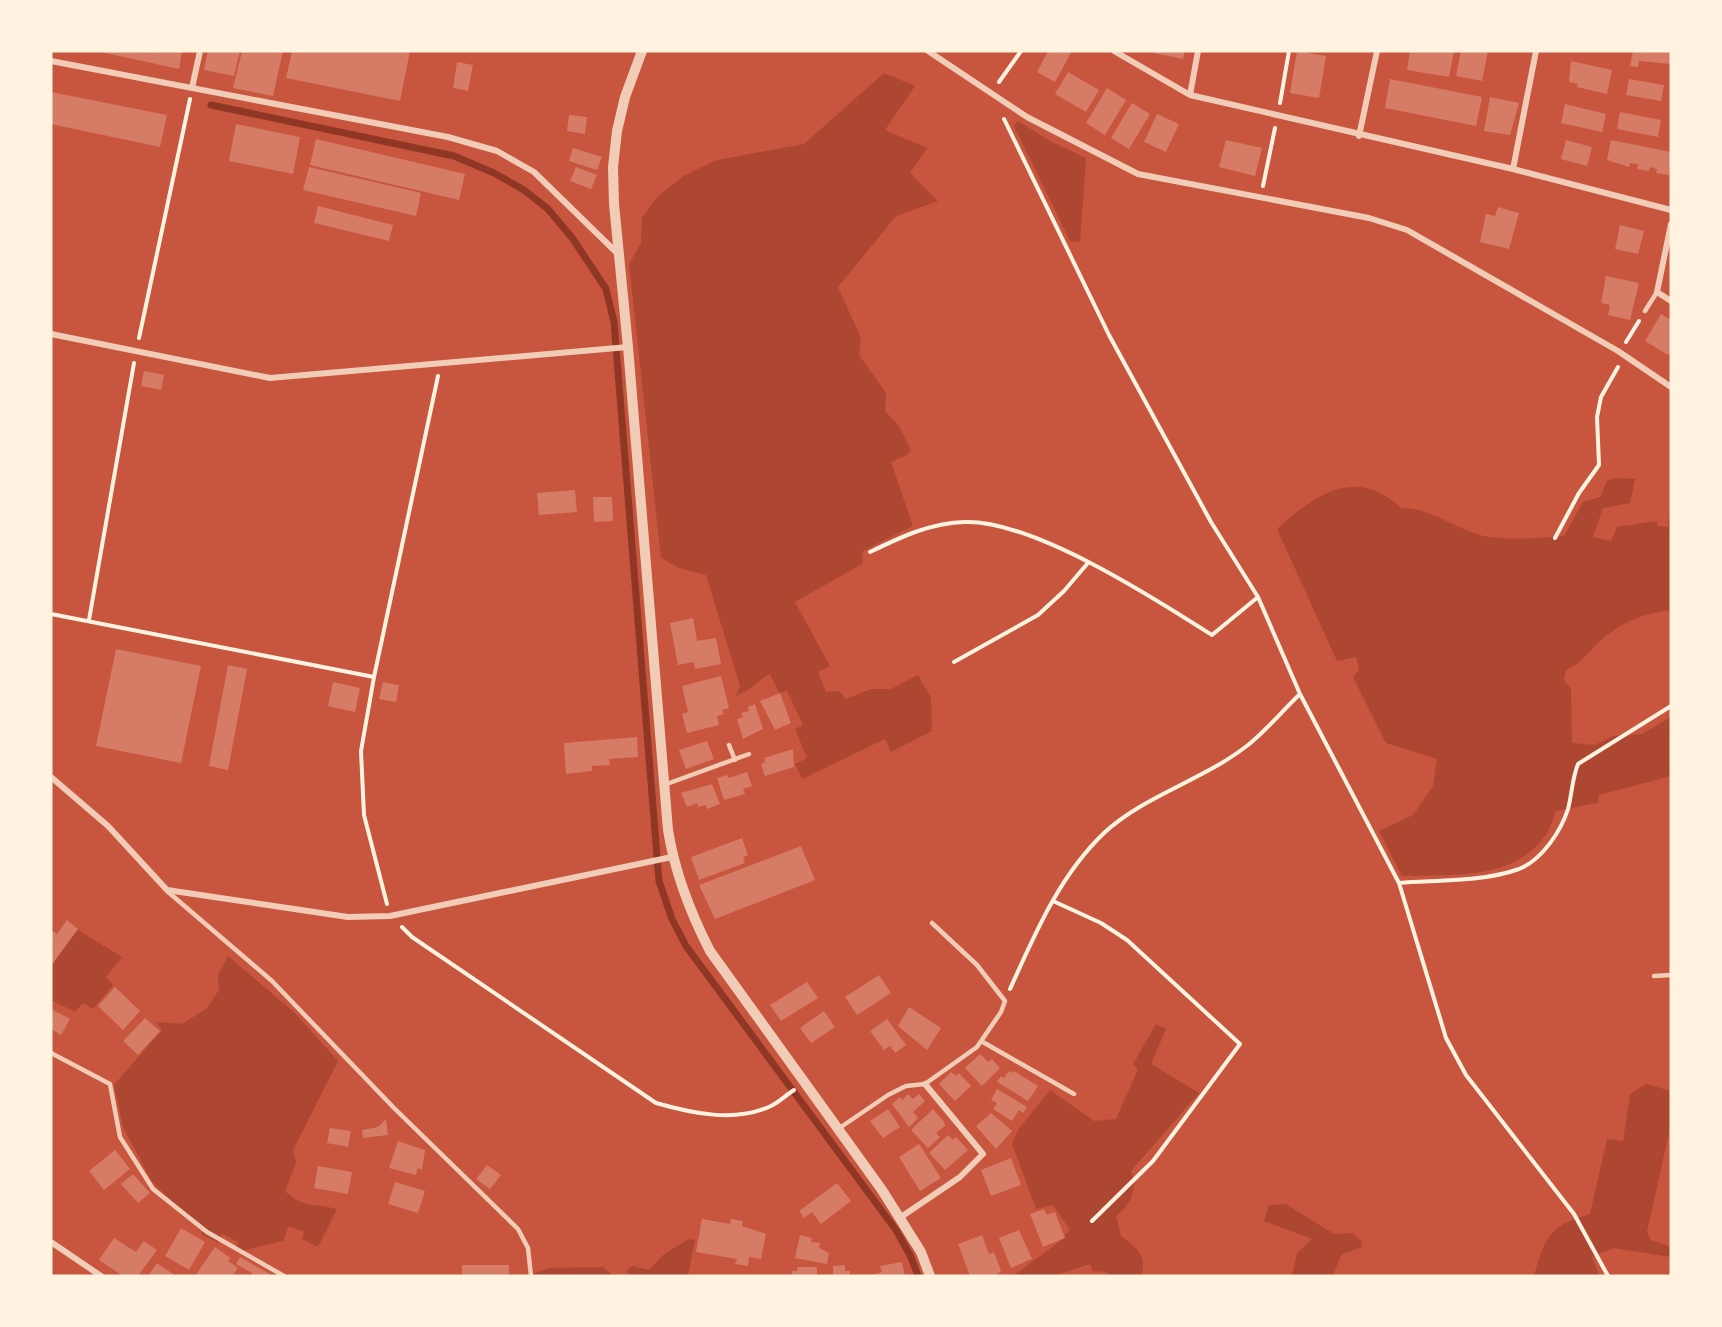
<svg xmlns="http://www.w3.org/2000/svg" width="1722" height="1327" font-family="Quicksand,sans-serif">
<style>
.green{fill:#ae4732}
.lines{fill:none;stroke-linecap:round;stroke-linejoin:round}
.stream{stroke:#8f3625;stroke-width:7}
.building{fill:#d67c66}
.path{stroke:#fff3e0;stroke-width:4}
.service{stroke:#f1ccb7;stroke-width:4.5}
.minor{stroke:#f1ccb7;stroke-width:6}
.tertiary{stroke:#f1ccb7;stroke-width:10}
</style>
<rect width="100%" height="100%" fill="#c8553d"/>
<path class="green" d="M884,73L915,86L885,130L927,148L910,173L938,201L896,216L838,287L861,338L859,355L886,393L885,411L899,426L911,450L905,456L891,462L913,526L863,551L862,564L795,602L830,666L818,672L826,692L839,691L846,699L871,689H891L918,675L931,698L932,731L891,752L885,739L802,779L795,764L807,758L795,729L803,725L787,691L779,693L770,674C756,681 752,690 736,696L740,686L706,575L679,568L661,558L629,264L641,243L642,218L656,198L685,175L717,160L804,144Z
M1018,121L1050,141L1086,158L1080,242L1070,241L1014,126Z
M1615,478L1635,479L1630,503L1603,508L1593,537L1611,541L1617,527L1657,521V526L1668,527L1671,499V610C1640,614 1617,624 1595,646C1585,656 1580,664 1566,670L1564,680L1571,689L1572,743L1595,745L1612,736L1642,734L1671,717V776L1599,795L1598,803L1556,811C1553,819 1550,829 1545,836C1513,881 1450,874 1402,876L1379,831L1413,815L1433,786L1437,759L1386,743L1353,677L1359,670L1356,657L1337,661L1277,529C1316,493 1357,466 1401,508C1430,508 1453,527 1480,535C1501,541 1542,538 1564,536L1583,502L1600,497L1607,481Z
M78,930L122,957L106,977L113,985L93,1009L83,1003L75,1012L51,1000V957Z
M228,956L295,1013L338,1061L293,1150L296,1163L285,1191C304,1209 314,1203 337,1209L318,1247L302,1239L304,1232L289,1226L283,1241L242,1251L236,1247L238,1242L223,1234L218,1243L201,1234L205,1227L194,1223L152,1182L123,1127L114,1085L162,1030L156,1022L182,1024L206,1009L219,990L218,975Z
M1156,1024L1166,1029L1151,1064L1199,1093L1131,1171C1138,1189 1130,1206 1116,1216L1121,1236C1136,1247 1148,1256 1141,1276H1112L1105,1272L1093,1271L1090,1264L1054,1276H1013L1059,1242L1070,1230L1053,1205L1036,1209L1012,1144L1018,1130L1050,1090L1094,1121L1116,1119L1138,1069L1133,1064Z
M1646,1084L1671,1091V1124L1647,1232L1651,1240L1671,1247V1257L1613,1248L1592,1257L1600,1276H1534C1546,1235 1548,1227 1590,1214L1607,1139L1623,1141L1630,1094Z
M1286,1204L1334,1234L1353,1233L1361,1241L1362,1247L1341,1255L1333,1276H1292L1297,1253L1312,1239L1264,1221L1269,1205Z
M689,1239L695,1240L688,1276H630L626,1272L632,1266L649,1270L664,1254Z
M603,1267L614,1276H527L549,1268Z"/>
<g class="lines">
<path class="stream" d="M211,105L454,156L494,173L524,190L548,209L573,239L606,289L614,322L659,881L672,919L686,946L896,1230L911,1257L918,1276"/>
</g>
<path class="building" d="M96,51H182L179,69Z
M208,51H240L234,76L204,70Z
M242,51H283L273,96L233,88Z
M292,51H410L400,101L286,78Z
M1048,51H1072L1055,82L1037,72Z
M1155,51H1185L1183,59L1154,53Z
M1297,51L1326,56L1319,98L1290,93Z
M1410,51H1454L1449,77L1407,70Z
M1461,51H1488L1482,81L1456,76Z
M1633,51L1671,52V64L1639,61L1638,67L1630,66Z
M1571,61L1612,70L1607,94L1577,87L1578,84L1569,82Z
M457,62L473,65L468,91L453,88Z
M1068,72L1099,90L1086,112L1055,94Z
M1390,79L1482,97L1476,126L1385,108Z
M1629,79L1664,85L1661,101L1626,95Z
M1107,88L1126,100L1105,135L1086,123Z
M51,92L167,115L160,147L51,124Z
M1490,97L1519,103L1510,135L1484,131Z
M1132,103L1150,114L1129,149L1111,138Z
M1565,104L1606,114L1602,132L1561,123Z
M1620,112L1661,120L1658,137L1617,129Z
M1157,114L1179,124L1166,152L1144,142Z
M569,115L587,117L585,134L567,131Z
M236,124L300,137L293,174L229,161Z
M316,139L465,174L459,200L310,165Z
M1226,140L1262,148L1255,176L1219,167Z
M1566,140L1592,147L1587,166L1561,159Z
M1611,140L1671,152L1669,175L1656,173L1657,169L1650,167L1649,171L1637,169L1638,164L1630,163L1629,167L1607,160Z
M573,148L602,157L597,170L569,161Z
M309,167L421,193L416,216L303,190Z
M576,167L597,175L591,189L570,181Z
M318,206L393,225L389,241L314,223Z
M1498,207L1519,213L1509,249L1480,242L1486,214L1495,216Z
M1620,225L1644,231L1638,254L1615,249Z
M1606,276L1639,283L1630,320L1608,315L1610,305L1601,303Z
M1661,314L1671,320V350L1668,355L1645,341Z
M144,371L164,375L161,390L141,386Z
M575,490L577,512L539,515L537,493Z
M593,497H612L613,521L594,522Z
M693,618L697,641L716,638L721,664L695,669L694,662L678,665L670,623Z
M116,649L201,666L181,763L96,746Z
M228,665L247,669L228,770L209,766Z
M721,676L729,708L722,710L724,714L717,716L719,725L687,733L682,714L688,712L682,686Z
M333,682L360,688L355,712L328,706Z
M383,682L399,685L396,702L379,699Z
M780,693L791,723L775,730L760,701Z
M755,704L763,729L743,739L737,719L743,717L741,713L749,711L748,707Z
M637,737L638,757L609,759L610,765L592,766V771L566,774L564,743Z
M707,741L714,759L686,769L679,750Z
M793,749L794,767L765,776L761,764L765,762L764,758Z
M747,772L752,786L743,789L745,794L724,800L717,778L727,775L729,778Z
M712,784L720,804L707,809L706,805L698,807L697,803L687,807L681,793Z
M742,838L748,855L743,857L745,863L699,880L691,857Z
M801,846L815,880L715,919L699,885Z
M67,920L78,929L51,966V930L57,934Z
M879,975L891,993L857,1015L845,997Z
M807,982L818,998L781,1021L770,1005Z
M115,987L140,1011L123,1030L98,1006Z
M909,1007L941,1028L927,1050L898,1026Z
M51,1009L70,1019L61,1035L51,1029Z
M824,1011L835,1027L811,1043L800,1028Z
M145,1018L160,1031L138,1055L123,1041Z
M887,1019L906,1045L895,1053L890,1046L884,1050L870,1031Z
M980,1054L988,1062L992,1059L1000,1068L982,1086L965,1068Z
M1009,1071L1013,1073L1014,1071L1038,1086L1028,1101L997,1082L1001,1076L1004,1078Z
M951,1072L956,1076L959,1073L971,1086L955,1101L939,1084Z
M997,1089L1027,1107L1023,1113L1019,1110L1012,1121L993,1109L997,1103L991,1100Z
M908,1094L913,1099L919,1094L925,1101L913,1112L918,1118L909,1127L892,1104L900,1097L902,1100Z
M888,1109L900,1127L883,1138L870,1121Z
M933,1109L944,1122L945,1126L936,1133L940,1137L928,1148L911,1130Z
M991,1113L1012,1131L996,1149L976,1126Z
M386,1119L388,1135L363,1138L362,1130L378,1127Z
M330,1128L351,1131L348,1147L327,1143Z
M948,1135L953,1140L956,1137L968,1150L945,1170L929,1153Z
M398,1141L425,1150L422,1170L418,1168L416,1175L389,1168Z
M919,1144L941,1178L920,1191L899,1157Z
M115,1150L130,1169L104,1190L89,1171Z
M1011,1158L1021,1185L991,1196L981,1170Z
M487,1165L501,1175L490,1189L476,1179Z
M318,1166L352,1172L348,1194L314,1188Z
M133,1174L150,1193L138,1203L121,1184Z
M395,1182L425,1191L418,1213L388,1204Z
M837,1183L851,1201L821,1224L812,1212L804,1218L799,1211Z
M1044,1209L1047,1215L1055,1212L1065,1238L1043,1247L1030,1214Z
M702,1219L730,1224L731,1219L743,1221L742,1226L766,1234L761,1259L749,1257L748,1266L735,1264L737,1259L696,1252Z
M181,1228L205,1242L189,1270L165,1256Z
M1019,1230L1032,1259L1011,1268L999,1238Z
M800,1235L812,1238L811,1242L820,1243L819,1248L829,1253L827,1264L795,1258Z
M982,1235L989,1254L994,1252L1001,1271L995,1276H970L958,1244Z
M114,1238L136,1252L144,1241L157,1250L138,1276H123L99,1260Z
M215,1247L230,1258L228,1261L238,1268L232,1276H195Z
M240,1257L273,1276H251L252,1273L236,1264Z
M902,1262L905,1276H867L882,1272L880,1266Z
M157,1263L176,1276H148Z
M462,1265H509V1276H462Z
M845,1265V1271H850V1276H833V1266Z
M797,1267H817V1276H792V1271H797Z"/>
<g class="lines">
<path class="path" d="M999,82L1021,51
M1280,103L1289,51
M1004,119L1109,335L1211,522L1258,597L1300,694L1399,883L1446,1038L1466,1075L1574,1214L1608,1276
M1263,186L1275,128
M139,338L190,99
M1626,342L1639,321
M1555,538L1579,493L1599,465L1597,417L1601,397L1618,367
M870,552C901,537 930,523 965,522C1033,520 1154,598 1212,635L1258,597
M51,614L374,677
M89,620L134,363
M954,662L1038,615L1064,591L1087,564
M1399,883C1437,880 1483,882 1519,869C1542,860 1561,831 1568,809C1572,794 1572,779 1578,764L1671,706
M1053,901L1101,923L1127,940L1240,1044L1153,1161L1092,1221
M387,904L364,815L361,751L374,677L438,376
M402,927L412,937L656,1103C691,1113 735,1123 771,1106C779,1102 786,1095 794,1090
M1010,989C1035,934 1059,876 1104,833C1145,795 1204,780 1248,745C1267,730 1283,710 1300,694"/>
<path class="service" d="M1645,311L1657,292
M729,745L735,760
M664,785L749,754
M167,891L272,981L394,1108L518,1229L528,1248L531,1276
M1654,976L1671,975
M981,1041L1074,1094
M51,1053L110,1084L120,1137L153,1189L207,1232L284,1276
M838,1129L888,1095L906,1086L925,1084L977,1047L1001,1012L1005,1001L977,965L932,923"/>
<path class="minor" d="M928,51L1027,117L1138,174L1369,218L1407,230L1618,351L1671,387
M1114,51L1190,95L1513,169L1671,210
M51,61L448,137L497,151L534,172L617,253
M192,88L200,51
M1190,95L1198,51
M1359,136L1377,51
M1513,169L1536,51
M1671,224L1657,292L1671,301
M51,334L270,378L628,347
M51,777L108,826L167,890L348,917L390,916L672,857
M901,1217L960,1177L983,1154L925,1084
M51,1242L101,1276"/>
<path class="tertiary" d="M642,51L625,97L617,131L613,167L614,204L628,347L668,830C675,874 690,912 710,951L882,1190L921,1252L930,1276"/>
</g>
<rect width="1722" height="1327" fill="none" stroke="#fff3e0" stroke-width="105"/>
</svg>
